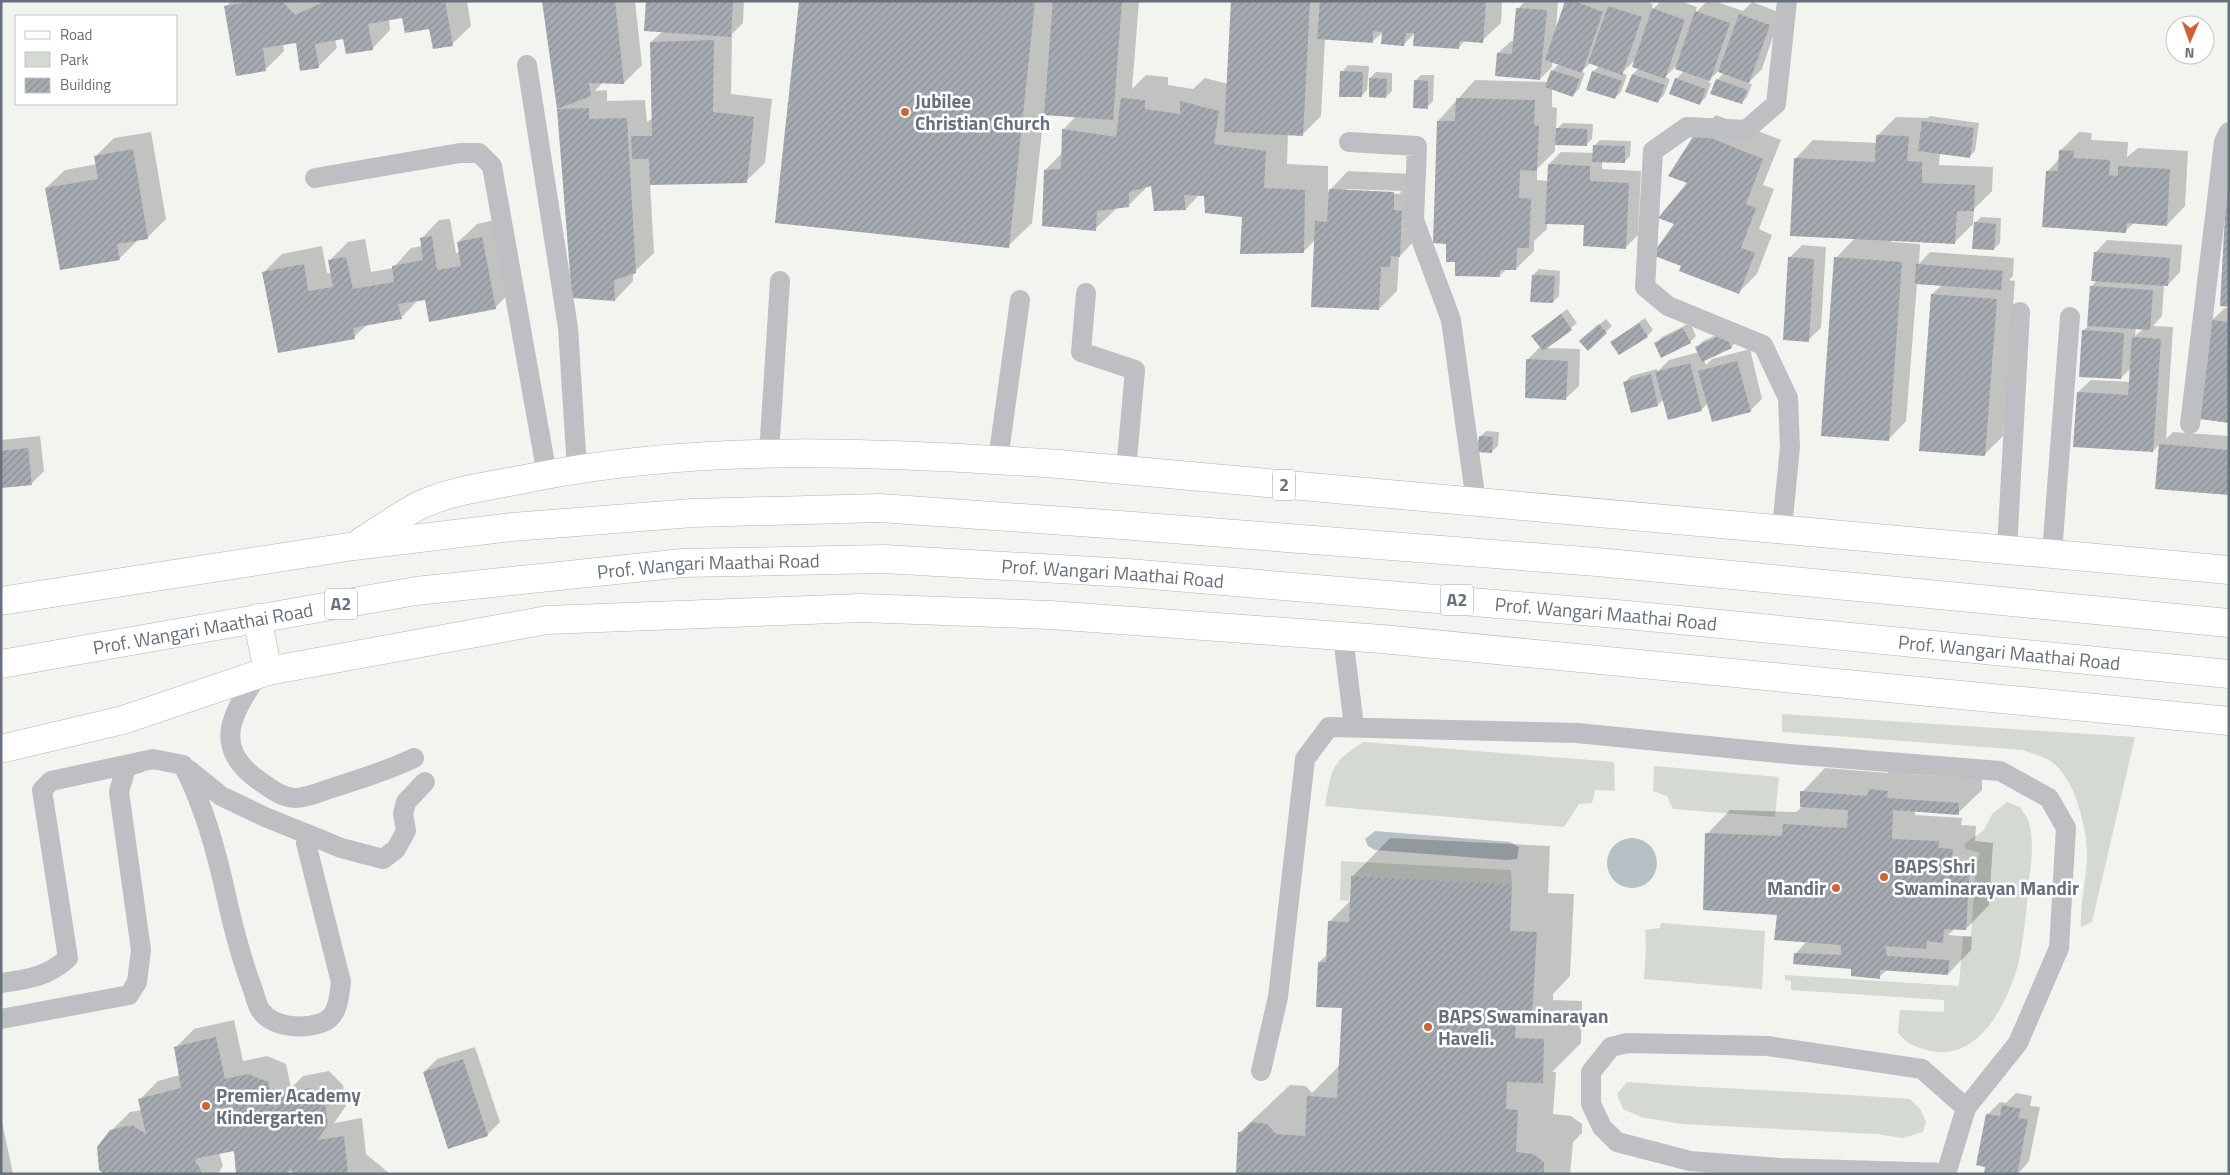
<svg xmlns="http://www.w3.org/2000/svg" width="2230" height="1175" font-family="'Titillium Web',sans-serif">
<style>
.green{fill:#d4d9d1}
.water{fill:#b7c0c5}
.shadow{fill:#0003;fill-rule:evenodd}
.building{fill:url(#building-hatch)}
.lines{fill:none;stroke-linecap:round;stroke-linejoin:round}
.primary-casing{stroke:#b0b3b7;stroke-width:29}
.lane{stroke:#bdbfc3;stroke-width:20}
.primary{stroke:#fff;stroke-width:28}
.poi-dot{fill:#cd6435;stroke:#fff;stroke-width:2}
.labels{text-anchor:middle;stroke-width:5;stroke-linejoin:round;paint-order:stroke}
.shield{fill:#fff;stroke:#949ca4;stroke-width:1}
.shield-label{font-size:18px;font-weight:bold;fill:#66717d}
.poi-label{font-size:19px;font-weight:bold;fill:#66717d;stroke:#fff;text-anchor:start}
.street-label{font-size:19px;fill:#66717d;stroke:#fff}
</style>
<defs>
<pattern id="building-hatch" width="6" height="6" patternUnits="userSpaceOnUse" patternTransform="scale(1.25)"><rect width="6" height="6" fill="#a6abb1"/><path d="M-1 1l2-2M0 6l6-6M5 7l2-2" fill="none" stroke="#8b9095"/></pattern>
</defs>
<rect width="100%" height="100%" fill="#f3f3f0"/>
<path class="green" d="M1782,714L2135,737L2092,922L2081,927C2080,902 2087,878 2087,854C2087,827 2074,777 2052,762C2044,756 2032,754 2023,750L1782,732Z
M1364,742L1614,762L1615,791L1595,790L1592,803L1579,804L1564,827L1325,806C1331,771 1331,761 1364,742Z
M1654,766L1779,777L1775,817L1673,809L1667,796L1653,791Z
M2007,802L2020,807C2023,812 2028,818 2029,823C2035,844 2030,870 2028,892C2026,913 2024,935 2020,956C2012,994 1984,1056 1938,1052C1923,1050 1908,1046 1898,1033L1900,1010L1944,1012V1000L1791,990V981L1785,980V975L1959,986L1963,936H1971L1976,864L1980,853L1966,849L1964,844L1984,830L1992,814Z
M1341,861L1511,870L1512,884L1351,876L1349,901L1340,900Z
M1661,923L1765,931L1762,989L1644,979L1646,949L1645,930L1660,928Z
M1627,1082C1721,1089 1816,1092 1910,1099L1920,1109L1926,1122L1923,1132L1903,1138L1876,1134L1682,1124L1641,1117L1623,1109L1617,1094Z"/>
<path class="water" d="M1375,831L1510,842L1519,847L1517,859L1506,860L1375,850L1368,846L1365,839Z
M1607 863a25 25 0 1 1 50 0a25 25 0 1 1-50 0Z"/>
<path class="shadow" d="M231,1H467L471,26L452,44L430,28L403,17L389,19L390,30L372,49L344,38L335,39L337,48L318,67L297,41L283,43L284,51L266,69L226,7Z
M543,1H635L642,65L624,83L603,82L595,91L607,90V101L645,100L647,122L653,118L651,42L663,31L648,1H744L743,23L732,34L731,94L772,99L765,163L746,181L650,184L654,253L633,273V281L615,300L573,297L559,109Z
M800,1H1139L1132,89L1146,75L1168,77V85L1193,89L1205,78L1228,84L1232,1H1502L1501,23L1482,41L1466,40L1458,48L1415,33L1404,44L1384,31L1372,42L1325,38L1321,116L1302,135L1288,134L1287,164L1328,166V192L1348,171L1412,174L1418,237L1399,257L1397,291L1379,309L1315,240L1303,252L1205,194H1200L1186,209H1155L1152,185L1148,186L1128,206L1118,207L1095,229L1045,170L1062,153L1063,130L1076,116L1044,113L1032,223L1008,246ZM1346,189L1401,191L1400,194L1346,191Z
M1517,1H1558L1556,29L1566,1H1644L1653,4L1651,11L1661,1H1680L1697,7L1695,13L1707,1H1714L1743,11L1752,2L1781,13L1762,69L1748,83L1752,84L1747,97L1741,103L1717,80L1724,73L1718,71L1708,82L1711,83L1706,97L1700,103L1676,79L1684,71L1678,64L1665,77L1670,79L1664,95L1658,101L1633,74L1639,68L1636,59L1622,73L1627,75L1621,92L1615,98L1593,72L1599,66L1590,63L1581,72L1585,73L1579,89L1573,95L1552,88V107L1557,108L1556,130L1563,123L1593,124L1592,139L1586,145L1555,144V151L1537,169V180L1548,181L1549,164L1561,152L1594,153V146L1600,140L1631,141L1630,156L1624,162L1602,161V169L1641,171L1638,235L1626,247L1585,224L1547,223V229L1534,241V251L1516,269H1507L1499,276L1456,261L1447,242L1438,121L1475,80L1548,82L1553,70L1559,64L1553,61L1552,67L1540,79L1498,53L1511,41H1515L1518,9L1524,2Z
M1348,65L1369,66L1367,90L1361,96L1342,72Z
M1376,72L1392,73V91L1386,97L1370,78Z
M1421,75H1434L1433,101L1427,107L1415,81Z
M1716,115L1781,140L1763,185L1774,189L1759,229L1772,235L1757,274L1739,292L1683,266L1676,223L1689,182L1697,133Z
M1930,116L1979,123L1975,151L1969,157L1940,153L1939,165L1993,167L1992,191L1974,209L1973,224L1955,242L1891,240V242L1920,244L1919,264L1930,252L2014,258L2013,276L2009,280L2015,281L2003,436L1985,454L1932,294L1942,285L1917,283L1906,421L1888,440L1836,258L1855,238L1795,159L1813,140L1877,143L1878,135L1896,117L1928,118Z
M151,132L166,219L147,238L138,240L119,259L46,188L65,170L97,164L95,157L114,138Z
M2079,132L2092,133L2091,140L2128,142L2127,157L2138,148L2188,151L2185,206L2167,225L2134,223L2125,231L2047,172L2060,158V151Z
M1981,217L2001,218L2000,243L1994,249L1975,223Z
M450,219L456,253L460,252L458,242L477,224L500,219L513,289L495,308L426,298L419,299L401,318L368,324L354,337L264,272L282,254L322,246L327,273H331L329,261L348,242L365,239L371,272L393,268L411,248L422,246L421,239L439,220Z
M2107,240L2182,245L2180,272L2168,285H2164L2162,316L2153,326L2173,327L2166,439L2173,432L2229,436V494L2156,488L2160,444L2153,451L2078,392L2091,380L2130,382L2131,368L2121,378L2083,331L2088,326L2091,287L2097,280L2095,253ZM2136,328L2143,329L2135,336Z
M1802,245L1826,247L1821,328L1808,340L1789,258Z
M1539,269L1560,271L1559,296L1553,302L1533,275Z
M2225,308H2229V421L2212,320Z
M1567,309L1577,323L1546,348L1580,349L1579,386L1566,398L1527,360L1541,346L1533,336Z
M1645,318L1653,330L1647,336L1612,342Z
M1606,319L1612,326L1588,349L1587,335Z
M1690,323L1696,336L1690,342L1656,343L1662,337Z
M1731,328L1737,341L1731,347L1704,360L1706,365L1712,359L1750,349L1762,399L1750,411L1708,403L1701,410L1664,399L1658,405L1632,412L1625,382L1631,376L1657,369V372L1669,360L1699,352L1697,347L1703,341Z
M1486,431L1499,432L1498,446L1491,452L1480,437Z
M40,436L44,471L31,484L1,487V440Z
M1894,766L1911,768L1910,774L1982,779V790L1958,813L1915,810V815L1962,818L1961,825L1976,826L1975,841L1993,843L1989,905L1966,929L1956,928L1948,935L1972,937L1971,950L1948,974L1888,969L1879,977L1852,968L1795,954L1807,941L1778,914L1707,834L1730,810L1796,812L1801,808L1802,792L1825,768L1887,773Z
M1390,838L1550,846L1548,893L1574,894L1570,976L1553,994V1000L1582,1001L1581,1043L1552,1072H1556L1553,1114L1571,1116L1582,1124V1133L1573,1142L1570,1174H1237L1239,1133L1290,1085L1306,1086L1312,1093L1340,1065L1343,1006L1319,962L1328,954L1330,921L1351,900L1352,877Z
M234,1020L243,1061L267,1056L286,1064L291,1088L303,1076L329,1071L343,1085L346,1106L334,1123L362,1118L366,1154L390,1174H293V1169L288,1174H237L235,1150L219,1153L223,1166L218,1174H107L111,1131L130,1112L142,1110L140,1099L158,1081L180,1075L175,1048L194,1029Z
M475,1047L500,1122L487,1135L424,1072L437,1059Z
M2016,1093L2032,1096L2030,1106L2040,1107L2029,1161L2018,1174H1985L1988,1114L2000,1102L2006,1103Z
M1,1117L13,1174H1Z"/>
<path class="building" d="M256,1H282L295,15L326,1H445L453,46L433,49L429,29L405,33L402,18L368,24L373,50L346,54L343,39L315,44L319,68L300,71L296,43L263,48L266,71L236,76L224,6Z
M542,1H615L624,84L589,83L591,96L557,109L589,108V119L627,118L636,273L614,280L615,301L572,298L557,109Z
M646,1H733L731,37L644,31Z
M799,1H1035L1009,248L775,223Z
M1053,1H1122L1113,120L1044,115Z
M1231,1H1310L1303,136L1224,132Z
M1320,1H1486L1483,43L1460,41L1459,49L1413,46L1414,33H1406L1404,46L1381,44L1382,32L1373,31V43L1317,39Z
M1565,1H1574L1603,12L1582,73L1545,60Z
M1608,6L1642,17L1622,75L1588,63Z
M1516,8L1547,10L1540,80L1495,76L1497,53L1512,54Z
M1652,8L1685,20L1665,79L1632,67Z
M1695,11L1730,23L1710,81L1675,69Z
M1739,14L1770,25L1749,83L1718,72Z
M714,40L713,112L754,117L747,183L650,185L649,159H632L631,136H652L650,42Z
M1551,70L1580,79L1573,97L1545,87Z
M1340,71L1363,72L1362,97H1339Z
M1592,71L1622,81L1615,99L1586,90Z
M1632,74L1665,85L1658,103L1625,92Z
M1369,78L1387,79L1386,98L1369,97Z
M1675,78L1706,89L1700,105L1669,94Z
M1716,79L1747,90L1742,104L1710,94Z
M1414,80L1428,81V109L1413,108Z
M1121,98L1145,100V109L1180,114V101L1219,111L1214,144L1266,151L1264,188L1305,190L1304,253L1240,254L1242,217L1205,213L1204,196L1184,195L1186,210L1154,211L1151,186L1129,192V207L1097,211L1096,231L1042,226L1044,170L1061,169L1062,129L1116,137Z
M1456,98L1535,100L1534,125L1539,126L1537,171L1520,170L1519,198L1531,199L1529,248H1517L1516,270H1500V277L1455,276V262H1446V244L1433,243L1437,121H1455Z
M1922,121L1974,128L1970,158L1918,151Z
M1556,128L1587,129V146L1555,145Z
M1696,132L1763,159L1746,204L1756,208L1741,248L1755,253L1739,294L1679,271L1681,266L1652,255L1674,224L1658,218L1687,183L1668,176Z
M1876,135L1909,136L1907,161L1922,162V183L1975,185L1974,211H1957L1955,244L1790,236L1794,158L1875,162Z
M1593,145L1625,146V163L1592,162Z
M133,149L148,239L117,244L120,260L60,270L45,188L98,179L94,156Z
M2059,150L2074,151L2073,158L2110,160L2109,175L2118,176V166L2170,169L2167,226L2127,223L2126,233L2042,227L2046,171H2058Z
M1548,164L1590,166V181L1629,183L1626,249L1583,246L1584,225L1545,224Z
M2227,178H2229V307L2220,306Z
M1329,189L1394,192V210L1402,211L1400,257L1391,256L1390,267H1381L1379,310L1311,307L1315,221L1327,222Z
M1974,222L1996,224L1994,250L1972,249Z
M432,236L437,270L461,266L457,242L482,237L496,309L429,322L425,300L398,304L402,319L353,328L355,339L278,353L262,272L304,264L308,291L333,287L328,260L346,257L353,289L394,282L392,266L423,260L420,238Z
M2094,252L2170,258L2168,286L2091,281Z
M1788,257L1814,259L1809,342L1783,340Z
M1834,257L1902,262L1889,441L1821,436V434Z
M1916,264L2003,271L2001,290L1915,284Z
M1532,275L1555,276L1553,303L1530,302Z
M2090,286L2153,290L2150,330L2087,326Z
M1931,294L1997,299L1985,456L1919,451Z
M1561,314L1572,330L1543,351L1531,336Z
M2211,320L2229,322V423L2200,419Z
M1639,323L1648,337L1619,355L1610,342Z
M1599,324L1607,333L1588,351L1579,341Z
M1683,328L1691,343L1661,358L1654,343Z
M2082,330L2124,333L2121,379L2079,377Z
M1725,333L1732,348L1702,362L1695,347Z
M2132,337L2161,339L2153,452L2073,447L2077,392L2128,395Z
M1526,359L1568,361L1566,400L1525,398Z
M1737,361L1751,412L1712,422L1698,371Z
M1690,363L1702,411L1668,420L1655,372Z
M1651,374L1658,406L1631,413L1623,382Z
M1479,436L1493,437L1492,453L1477,452Z
M2159,444L2229,450V495L2155,489Z
M28,448L32,485L1,488V451Z
M1869,789L1888,791L1887,798L1959,803V815L1893,810L1892,839L1939,841L1938,848L1953,849L1952,864L1970,866L1966,930L1944,929L1943,943L1927,941L1926,949L1885,946L1887,956L1949,960L1948,975L1880,970V979L1851,976V969L1793,964L1794,953L1841,955V945L1774,940L1777,915L1703,910L1705,833L1782,836L1783,824L1847,828L1848,810L1800,807V791L1867,796Z
M1351,876L1512,884L1510,931L1537,932L1532,1016H1516L1515,1038L1544,1039L1543,1083L1507,1082L1506,1109L1518,1110L1516,1152L1533,1154L1544,1162V1172L1542,1174H1236L1238,1132H1242L1251,1122L1267,1124L1276,1134L1305,1136L1307,1096L1337,1098L1342,1008L1316,1007L1318,962H1326L1328,921L1349,922Z
M216,1037L225,1079L248,1074L268,1082L274,1108L284,1094L310,1088L325,1103L328,1125L317,1140L344,1136L348,1174H292L291,1168L287,1174H236L234,1151L198,1158L195,1162L200,1168L202,1174H104L99,1170L97,1147L110,1130L132,1125L146,1134L138,1099L181,1088L174,1047Z
M463,1059L488,1136L448,1149L423,1072Z
M2002,1105L2021,1109L2018,1118L2028,1119L2017,1174H1984L1985,1167L1976,1165L1986,1114L2000,1116Z"/>
<g class="lines">
<defs>
<g id="primary">
<path d="M362,541C382,529 405,511 427,502C459,489 496,485 530,478C704,443 881,452 1058,464L2229,570"/>
<path d="M1,601L354,546L512,527L693,513L880,508L1107,524L1597,562L2229,623"/>
<path d="M257,618L268,671"/>
<path id="s1" d="M1,664L416,591L683,563L884,559L1128,573L1628,615L2229,674"/>
<path d="M1,749L123,720L268,671L547,620L861,608L1050,615L1382,639L2229,721"/>
</g>
</defs>
<use href="#primary" class="primary-casing"/>
<path class="lane" d="M527,65L568,328L577,469
M1349,142L1417,146L1414,220L1451,320L1476,502
M315,178L460,153H479L492,166L547,475
M1086,293L1081,352L1135,370L1126,470
M2190,424L2224,142L2229,132
M769,454L780,281
M998,460L1020,300
M1782,528L1790,447L1788,398L1763,345L1668,306L1645,287L1653,151L1687,127L1746,130L1776,104L1787,1
M2007,549L2020,312
M2052,553L2070,317
M1343,637L1354,726
M258,675C231,715 211,748 261,782C271,789 281,797 295,798C309,798 322,791 335,787C363,778 387,771 414,758
M189,770L221,796L265,817L317,838
M1,983C29,979 47,977 68,958L42,790L51,781L153,759L183,765C204,806 216,850 226,895C233,927 241,958 253,990C255,996 257,1006 261,1011C274,1028 302,1029 321,1023C338,1018 339,998 341,982L306,843L317,838L341,848L383,859L396,849L406,831L403,814L406,802L425,782
M1,1019L129,995L137,982L141,950L119,792L126,767L139,763
M1261,1071L1278,997L1305,759L1329,727L1577,733L1789,754L2000,771L2049,798L2066,828L2059,948L2018,1043L1966,1108L1946,1174
M1946,1173L1780,1168L1690,1161L1617,1142L1602,1127L1591,1104V1072L1611,1047L1627,1043L1768,1046L1922,1069L1966,1108"/>
<use href="#primary" class="primary"/>
</g>
<g class="poi-dot">
<circle cx="905" cy="112" r="5"/>
<circle cx="1884" cy="877" r="5"/>
<circle cx="1836" cy="888" r="5"/>
<circle cx="1428" cy="1027" r="5"/>
<circle cx="206" cy="1106" r="5"/>
</g>
<g class="labels">
<g class="shield">
<rect x="1273" y="469.5" width="22" height="31" rx="4"/>
<rect x="1441" y="584.5" width="32" height="31" rx="4"/>
<rect x="325" y="588.5" width="32" height="31" rx="4"/>
</g>
<g class="shield-label">
<text x="1284" y="491">2</text>
<text x="1457" y="606">A2</text>
<text x="341" y="610">A2</text>
</g>
<g class="poi-label">
<text x="915" y="108">Jubilee<tspan x="915" dy="22">Christian Church</tspan></text>
<text x="1894" y="873">BAPS Shri<tspan x="1894" dy="22">Swaminarayan Mandir</tspan></text>
<text x="1826" y="895" text-anchor="end">Mandir</text>
<text x="1438" y="1023">BAPS Swaminarayan<tspan x="1438" dy="22">Haveli.</tspan></text>
<text x="216" y="1102">Premier Academy<tspan x="216" dy="22">Kindergarten</tspan></text>
</g>
<g class="street-label">
<text dy="7" stroke="none"><textPath href="#s1" startOffset="715">Prof. Wangari Maathai Road</textPath></text>
<text dy="7" stroke="none"><textPath href="#s1" startOffset="1120">Prof. Wangari Maathai Road</textPath></text>
<text dy="7" stroke="none"><textPath href="#s1" startOffset="1615">Prof. Wangari Maathai Road</textPath></text>
<text dy="7" stroke="none"><textPath href="#s1" startOffset="205">Prof. Wangari Maathai Road</textPath></text>
<text dy="7" stroke="none"><textPath href="#s1" startOffset="2020">Prof. Wangari Maathai Road</textPath></text>
</g>
</g>
<rect width="2230" height="1175" fill="none" stroke="#66717d" stroke-width="5"/>
<rect x="15" y="15" width="162" height="90" fill="#ffffff" stroke="#c2c6cb"/>
<rect x="25" y="31" width="25" height="8" fill="#ffffff" stroke="#c2c6cb"/>
<text x="60" y="40" font-size="15" fill="#66717d">Road</text>
<rect x="25" y="52" width="25" height="15" fill="#d4d9d1" stroke="#c2c6cb"/>
<text x="60" y="65" font-size="15" fill="#66717d">Park</text>
<rect x="25" y="78" width="25" height="15" fill="url(#building-hatch)" stroke="#c2c6cb"/>
<text x="60" y="90" font-size="15" fill="#66717d">Building</text>
<g transform="translate(2190 40) rotate(182)"><circle r="24" fill="#ffffff" stroke="#c2c6cb"/>
<path d="M0-4L9 19L0 12L-9 19Z" fill="#cd6435"/>
<text y="-8" font-size="14" font-weight="bold" text-anchor="middle" fill="#66717d">N</text>
</g>
</svg>
